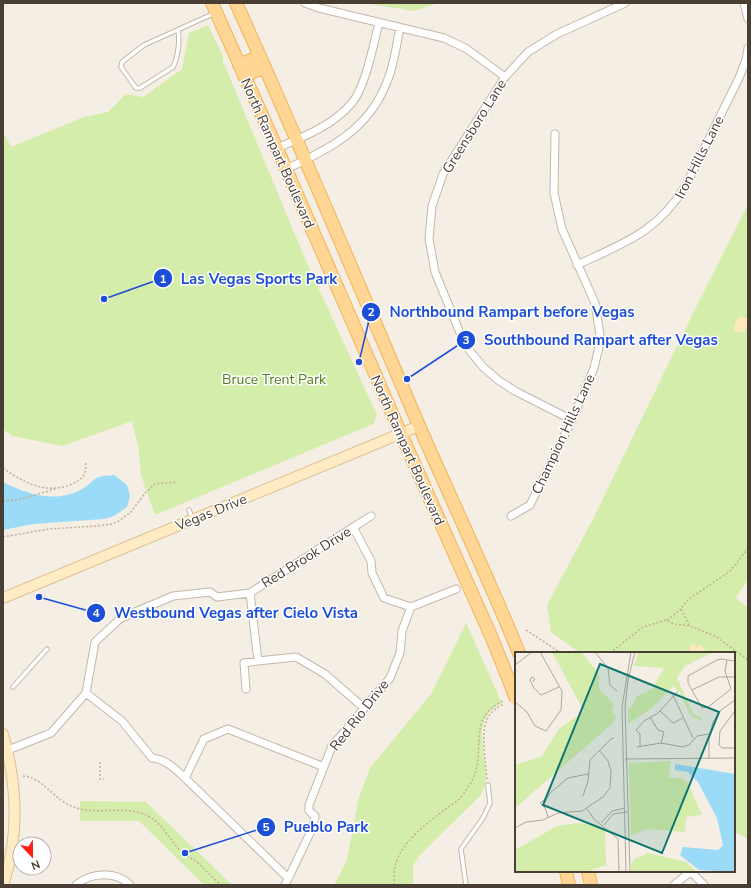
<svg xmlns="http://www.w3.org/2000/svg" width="751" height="888" font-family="'Nunito Sans',sans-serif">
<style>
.green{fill:#d5edaa}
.sand{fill:#fde9bd}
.water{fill:#9bdbf8}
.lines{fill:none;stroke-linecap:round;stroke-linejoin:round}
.lane-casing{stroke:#c4b8aa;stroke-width:5.5}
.street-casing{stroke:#c4b8aa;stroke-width:9}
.secondary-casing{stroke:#ddc292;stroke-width:12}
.primary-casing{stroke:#f0b358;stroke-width:14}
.path{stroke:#c4af96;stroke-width:1.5;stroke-dasharray:2 2;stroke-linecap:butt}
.lane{stroke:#fff;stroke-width:3.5}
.street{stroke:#fff;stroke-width:7}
.secondary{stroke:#ffebc4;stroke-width:10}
.primary{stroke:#ffd693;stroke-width:12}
.primary-bridge-casing{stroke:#f0b358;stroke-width:14;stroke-linecap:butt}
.primary-bridge{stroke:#ffd693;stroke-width:12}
.labels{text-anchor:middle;stroke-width:3;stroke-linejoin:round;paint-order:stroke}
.street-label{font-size:14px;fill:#483e34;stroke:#fff}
.park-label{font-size:14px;fill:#4e7f21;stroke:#fff}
.inset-road{fill:none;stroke:#afa89e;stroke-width:1}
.view{fill:#0f766e;fill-opacity:0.15;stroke:#0f766e;stroke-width:2}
.inset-edge{fill:none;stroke:#483e34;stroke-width:2}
.leader{fill:none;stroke:#1d4ed8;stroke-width:1.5}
.callout-dot{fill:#1d4ed8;stroke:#fff;stroke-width:1.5}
.mark-label{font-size:12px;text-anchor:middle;font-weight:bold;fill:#fff}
.callout-label{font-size:15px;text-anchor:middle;font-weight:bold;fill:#1d4ed8;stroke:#fff;stroke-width:3;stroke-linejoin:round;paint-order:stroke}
</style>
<rect width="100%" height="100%" fill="#f4eee5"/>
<path class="green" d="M363,3H439L414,11Z
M208,25L223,56V61L306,261L377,415L373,424L155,515L141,475L139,451L132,421L63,446L12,436L3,429V136L5,135L11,147L84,117L108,112L126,94L143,97L182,69L189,33Z
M748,204V579L736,598L748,608V839L735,832L734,831V653H580L551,632L547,605L593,519L696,307Z
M466,623L502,703C460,724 501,771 479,797L419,856L413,866V885H334L347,860L358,800L370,768L431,694Z
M80,801L146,802L232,885H204L139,821H80Z"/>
<path class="sand" d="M741,316L748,319V327L742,332H735L734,330L735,323Z
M693,643L697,647L702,645L705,653H690V646Z"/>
<path class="water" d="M114,475L127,485L130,496L127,507L114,516L104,519L33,524L3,530V482C29,495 57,504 84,488C89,485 93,479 99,477C103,475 110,476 114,475Z"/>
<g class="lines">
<defs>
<path id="lane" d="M178,30C180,41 178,57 173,67L140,88H136L121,67L122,62L144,45L215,13
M189,510L192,518
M13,687L47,649
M466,885L461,849L483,818L490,803L488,785"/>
<path id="street" d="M305,3L319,8L444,38L467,49L505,77
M744,3L748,19
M277,148C303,137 332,126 351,104C366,87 373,45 379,23
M286,169C328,150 368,130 386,84C394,67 396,46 400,28
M577,265C624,243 658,232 686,185L739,78L746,60L748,48
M572,420L515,391L498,380L483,367L470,351L460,333L435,272L429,239L432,206L443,174L505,77L528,52L557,34L625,3
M511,516L530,505L572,420L594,368L599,347L600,335L595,303L562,229L554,193L555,134
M353,527L371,561L372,573L384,598L411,607
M250,593L258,661L296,657L325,674L364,708
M411,607L456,589
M246,689L244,663L258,661
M86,693L122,721L152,758C166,759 175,769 185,778L288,878
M8,750L51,733L86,693L95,642L121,618L173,596L210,592L217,597L250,593L371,516
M185,778L204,739L228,729L324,767
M690,871L704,885
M76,885C91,872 116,871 130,885
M285,885L313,827L315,816L309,811V805L332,746L390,678L400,653L402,631L411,607
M674,885L690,872"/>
<path id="secondary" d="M3,598L419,426
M3,734C17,784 20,835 3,885"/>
<path id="primary" d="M212,3L286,169L401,434L491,636L510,683
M236,3C300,144 359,286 420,428C453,503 488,577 519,653
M239,65L260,56
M244,76L265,67
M566,871L569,885
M588,871L591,885"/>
</defs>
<use href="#lane" class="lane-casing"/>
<use href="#street" class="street-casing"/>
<use href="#secondary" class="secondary-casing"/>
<use href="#primary" class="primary-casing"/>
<path class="path" d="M748,220V229
M3,468C24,483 47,495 72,484C83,479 86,475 86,463
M3,501L18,500L55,489
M3,537L49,529L97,526L112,524L119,521L131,512L145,493L155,484L177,482
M748,548L736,564L729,572L689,599L685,603L681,609L690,626L715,636L748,660
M667,620L681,609
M526,630L561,653
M610,653L643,627L666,620L674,624L690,626
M100,762V779H104
M23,776C42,777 54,799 71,806C93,816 118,806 140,813C161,818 167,838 182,852C186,856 192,858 197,862C205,870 213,878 221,885
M487,779C486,765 481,734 486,722C489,713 496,708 504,704
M394,885C394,879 394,872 395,867C399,843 429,822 447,808C452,805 458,801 461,797C465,793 467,788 470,784C489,754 464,719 503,701"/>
<use href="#lane" class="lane"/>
<use href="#street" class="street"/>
<use href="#secondary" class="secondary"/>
<use href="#primary" class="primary"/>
<defs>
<path id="primary-bridge" d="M510,683L516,699"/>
</defs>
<use href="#primary-bridge" class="primary-bridge-casing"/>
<use href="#primary-bridge" class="primary-bridge"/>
</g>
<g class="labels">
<g class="street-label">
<text transform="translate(474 126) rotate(-58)" y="5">Greensboro Lane</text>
<text transform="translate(278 153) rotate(66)" y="5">North Rampart Boulevard</text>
<text transform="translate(699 157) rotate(-63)" y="5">Iron Hills Lane</text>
<text transform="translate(563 434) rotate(-65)" y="5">Champion Hills Lane</text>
<text transform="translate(408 450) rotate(66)" y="5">North Rampart Boulevard</text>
<text transform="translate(211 512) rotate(-22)" y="5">Vegas Drive</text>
<text transform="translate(306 557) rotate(-32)" y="5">Red Brook Drive</text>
<text transform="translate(359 715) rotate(-52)" y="5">Red Rio Drive</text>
</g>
<g class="park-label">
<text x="274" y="384">Bruce Trent Park</text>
</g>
</g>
<g transform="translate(515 652)">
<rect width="220" height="220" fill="#f4eee5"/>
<path d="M37,0H66L84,22V37L99,52L97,59L101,65L99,70L0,156V113L27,104L44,77L69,59ZM198,0L170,14L162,26L178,62L187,66L186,69L176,64L164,39L158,34L138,55L113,72V57L117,55L122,44L137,37L149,16L119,14L123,1ZM156,109L154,126H166L173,131L187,163L171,165L170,180L131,177L116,184L114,111ZM63,171L82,173L90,178L91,213L71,220H0V198L42,174ZM133,201L171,210L180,218L188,220H116V212L120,207Z" fill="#d5edaa"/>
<path d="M160,112L220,122V220L184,218L165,203L168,195L203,198L208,193L202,166L183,130L173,120L160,118Z" fill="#9bdbf8"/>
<path class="inset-road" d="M80,0L93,16L95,33L102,39M212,8L210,19L216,37L193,55L187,56L173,31V24L202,8L207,7L212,8L220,9M0,13L17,0M18,30L20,27L17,25L15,28L19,36L26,43L44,35M177,38L204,25H220M158,43L178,86M0,50L12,60L20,74L31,79L46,58L47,39L25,0M145,59L158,71L168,66M220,59L205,79L204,93L207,96H220M135,65L143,78L149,80L146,91M121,78L129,69L143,61L163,39M121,78L125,82V95M122,95L146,91L168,95L174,93L182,84L194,82M194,106V85L198,70L206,58L220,48M110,107L220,106M68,144L73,129L75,108L96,87L99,86M30,156L25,151L31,147M72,157L79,167L103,187L104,220M33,165L29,152L35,141L53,126L73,122M86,171L97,159L110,156M89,173L98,162L113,160M0,176L11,170L28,168L43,161L67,159L88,145L95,136L96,119L93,109L84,98M111,220L107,55L116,0M115,220L110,55L113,28L120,0"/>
<path class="view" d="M85,12L204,60L147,201L28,153Z"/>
<rect width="220" height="220" class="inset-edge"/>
</g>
<path class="leader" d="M104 299L163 278M359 362L371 312M407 379L466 340M39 597L96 613M185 853L266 827"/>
<g class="callout-dot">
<circle cx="104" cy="299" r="4"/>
<circle cx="359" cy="362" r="4"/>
<circle cx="407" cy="379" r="4"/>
<circle cx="39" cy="597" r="4"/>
<circle cx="185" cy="853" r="4"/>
<circle cx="163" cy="278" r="10"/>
<circle cx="371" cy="312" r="10"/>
<circle cx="466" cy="340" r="10"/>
<circle cx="96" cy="613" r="10"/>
<circle cx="266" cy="827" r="10"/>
</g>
<g class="mark-label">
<text x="163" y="283">1</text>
<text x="371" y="316">2</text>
<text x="466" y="344">3</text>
<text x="96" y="617">4</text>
<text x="266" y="831">5</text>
</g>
<g class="callout-label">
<text x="259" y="284">Las Vegas Sports Park</text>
<text x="512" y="317">Northbound Rampart before Vegas</text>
<text x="601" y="345">Southbound Rampart after Vegas</text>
<text x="236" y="618">Westbound Vegas after Cielo Vista</text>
<text x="326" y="832">Pueblo Park</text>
</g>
<rect width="751" height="888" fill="none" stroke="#483e34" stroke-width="8"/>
<g transform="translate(32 856) rotate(158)"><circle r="19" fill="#ffffff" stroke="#b6b2ae"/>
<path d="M0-3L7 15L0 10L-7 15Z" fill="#ff1e11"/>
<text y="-6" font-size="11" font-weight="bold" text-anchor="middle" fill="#483e34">N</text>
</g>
</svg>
